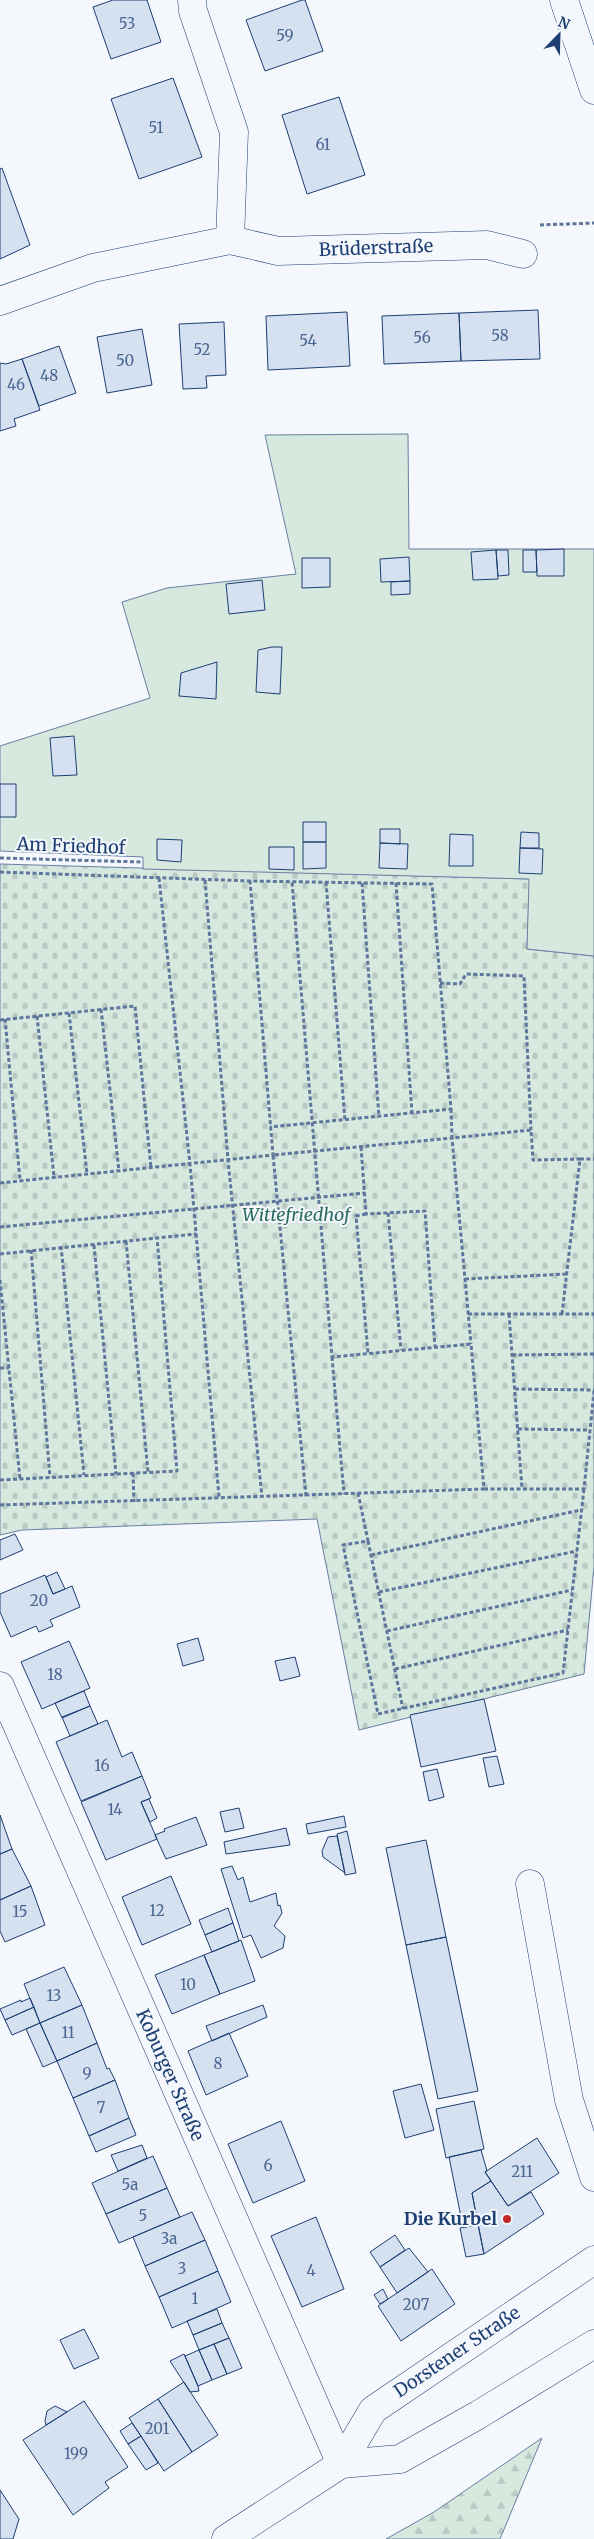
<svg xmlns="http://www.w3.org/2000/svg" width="594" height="2539" font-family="Merriweather,serif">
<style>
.forest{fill:url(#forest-firs);stroke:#687fa3}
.cemetery{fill:url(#cemetery-stones);stroke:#687fa3}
.garden{fill:#d7e8df;stroke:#687fa3}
.building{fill:#d5e0f0;stroke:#1d3f73}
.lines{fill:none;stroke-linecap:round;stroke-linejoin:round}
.minor-casing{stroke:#1d3f73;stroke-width:29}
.major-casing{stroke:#1d3f73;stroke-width:29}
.highway-casing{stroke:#1d3f73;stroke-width:29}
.path{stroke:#5e769c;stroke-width:3;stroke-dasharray:4 2.5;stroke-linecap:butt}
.minor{stroke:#f4f7fb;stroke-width:28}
.major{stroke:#f4f7fb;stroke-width:28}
.highway{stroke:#f4f7fb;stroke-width:28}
.poi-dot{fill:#c62828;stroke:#f4f7fb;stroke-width:2}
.labels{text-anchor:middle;stroke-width:4;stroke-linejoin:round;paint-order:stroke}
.number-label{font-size:15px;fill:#4b6792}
.street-label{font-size:18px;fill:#1d3f73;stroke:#f4f7fb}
.park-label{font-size:18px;font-style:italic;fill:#2c6c60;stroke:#f4f7fb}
.poi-label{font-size:18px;font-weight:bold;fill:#1d3f73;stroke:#f4f7fb;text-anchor:end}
</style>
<defs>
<pattern id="forest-firs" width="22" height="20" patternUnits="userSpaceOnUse" patternTransform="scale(1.25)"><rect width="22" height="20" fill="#d7e8df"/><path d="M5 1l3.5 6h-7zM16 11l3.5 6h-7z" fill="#b8c8c3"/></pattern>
<pattern id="cemetery-stones" width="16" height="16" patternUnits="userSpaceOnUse" patternTransform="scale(1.25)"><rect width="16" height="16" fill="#d7e8df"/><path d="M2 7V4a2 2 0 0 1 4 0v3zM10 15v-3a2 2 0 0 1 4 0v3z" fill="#b8c8c3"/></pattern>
</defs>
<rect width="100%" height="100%" fill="#f4f7fb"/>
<path class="forest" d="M542,2438L500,2539H386L434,2512Z"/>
<path class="cemetery" d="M0,864L530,879L527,949L594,956V1567L584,1674L359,1730L317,1519L22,1530L0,1535Z"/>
<path class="garden" d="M408,434L409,549H594V956L527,949L529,879L143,869V857L0,851V746L150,698L122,602L167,588L296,574L265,435Z"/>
<path class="building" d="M113,0H147L161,42L111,59L93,7Z
M302,0H305L323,51L265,71L246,20Z
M173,78L202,157L139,179L111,99Z
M339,97L365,175L307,194L282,115Z
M2,168L30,245L0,259V169Z
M538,310L540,359L461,361L459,313Z
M347,312L350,366L268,370L266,316Z
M459,313L461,361L384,364L382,316Z
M224,322L226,375L206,376L207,388L183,389L179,324Z
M142,329L152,385L107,393L97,337Z
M59,346L76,393L39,406L22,359Z
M22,359L40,410L14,419L16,426L0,431V363L6,364Z
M564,549V576H537L536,550Z
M496,550H508L509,575L498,576Z
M496,550L498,579L473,580L471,552Z
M523,550H536L537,572H523Z
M409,557L410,581L381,582L380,559Z
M302,558H330V587L302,588Z
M262,580L265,610L229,614L226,584Z
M410,581V594L391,595V582Z
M272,647H282L280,694L256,692L258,650Z
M217,662L216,699L179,696L181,673Z
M74,736L77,775L53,776L50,738Z
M0,784H16V817H0Z
M303,822H326V842H303Z
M380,829H400V844L380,843Z
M521,832L539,833V848H520Z
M450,834L473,835V866H449Z
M157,839L182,840L181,862L157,860Z
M303,842H326V868L303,869Z
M380,843L408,844L407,869L379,868Z
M269,847H294V870L269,869Z
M520,848L543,849L542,874L519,873Z
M15,1534L23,1550L0,1560V1540Z
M57,1572L65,1589L53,1594L46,1577Z
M45,1575L53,1594L72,1586L80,1607L50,1620L53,1626L39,1632L36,1626L11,1637L0,1612V1594Z
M198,1638L204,1660L183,1666L177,1644Z
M69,1641L90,1688L42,1709L21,1662Z
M295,1657L300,1676L280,1681L275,1661Z
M84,1691L90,1706L62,1718L55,1703Z
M484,1699L496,1751L421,1767L410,1715Z
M90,1706L98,1724L70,1736L62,1717Z
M107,1720L122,1757L132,1752L142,1776L81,1801L56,1742Z
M497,1756L504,1784L489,1787L483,1758Z
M437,1769L444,1797L429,1801L423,1772Z
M142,1776L151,1798L141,1802L157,1839L106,1860L81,1802Z
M149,1799L157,1818L150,1822L141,1802Z
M239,1808L244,1828L225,1832L220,1812Z
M0,1815L12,1849L0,1854Z
M344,1816L346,1827L308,1834L306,1824Z
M196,1817L207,1845L166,1859L155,1835L165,1831L164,1829Z
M286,1828L290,1845L226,1854L224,1842Z
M347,1831L356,1873L345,1875L337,1834Z
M337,1836L345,1873L323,1857L322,1851L328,1837Z
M426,1840L446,1937L406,1945L386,1848Z
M12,1849L31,1886L0,1900V1854Z
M232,1866L238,1880L243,1877L250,1902L276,1893L278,1906L280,1905L282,1913L274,1926L285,1936L283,1948L261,1958L251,1935L243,1938L221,1869Z
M171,1876L191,1924L142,1945L122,1897Z
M31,1886L45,1925L5,1942L0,1931V1900Z
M228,1908L233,1923L205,1935L199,1920Z
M233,1923L239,1941L212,1952L205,1935Z
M446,1937L478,2091L438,2099L406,1945Z
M241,1940L255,1981L220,1994L204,1955Z
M204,1955L220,1994L172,2014L155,1975Z
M64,1967L82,2005L40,2023L24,1984Z
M30,1998L34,2007L5,2020L0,2009L21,2000V2002Z
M82,2005L97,2043L57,2061L40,2023Z
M263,2005L267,2017L212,2041L206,2026Z
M34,2007L40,2023L12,2035L5,2020Z
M40,2023L57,2061L43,2067L26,2029Z
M229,2033L248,2076L206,2095L188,2051Z
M97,2043L107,2069L109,2068L115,2080L73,2098L57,2061Z
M115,2080L129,2118L89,2136L73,2098Z
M421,2084L434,2130L405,2138L393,2091Z
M474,2101L484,2149L446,2158L436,2109Z
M129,2118L136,2135L96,2152L89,2136Z
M281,2121L305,2181L253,2203L228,2144Z
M537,2138L559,2173L508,2206L485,2172Z
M142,2145L147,2158L118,2171L111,2155Z
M481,2150L487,2171L485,2172L491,2181L472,2193L478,2225L463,2227L449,2157Z
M153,2156L167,2188L106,2214L92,2183Z
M491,2181L508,2206L531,2192L544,2214L484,2254L472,2193Z
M167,2188L180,2217L119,2243L106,2214Z
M192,2212L205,2240L145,2266L133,2237Z
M316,2217L344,2289L302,2307L271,2236Z
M478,2225L484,2254L466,2257L460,2228Z
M395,2235L405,2250L380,2267L370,2252Z
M205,2240L218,2271L159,2297L145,2266Z
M409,2248L428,2272L397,2293L380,2267Z
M432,2269L455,2304L401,2341L378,2306Z
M218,2271L231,2302L172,2328L159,2297Z
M383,2289L388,2299L380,2304L374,2295Z
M217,2309L222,2323L193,2335L187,2321Z
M222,2323L229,2338L199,2350L193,2335Z
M84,2329L99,2358L74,2369L60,2340Z
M229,2338L242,2368L227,2374L214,2344Z
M214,2344L227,2374L212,2380L199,2350Z
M199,2350L212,2380L198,2386L185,2356Z
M184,2354L198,2386L199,2391L190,2392L170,2361Z
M184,2382L218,2435L192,2452L158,2399Z
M158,2399L192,2452L164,2471L129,2418Z
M84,2401L128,2467L105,2482L109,2488L73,2515L23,2440Z
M55,2406L67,2412L46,2425L45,2421L47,2411Z
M132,2423L141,2436L128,2444L120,2431Z
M141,2436L158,2463L146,2470L128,2444Z
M0,2490L19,2519L13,2539H0Z"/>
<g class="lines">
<defs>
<path id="minor" d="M192,0L193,11L234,132L230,240
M0,301L93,268L230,240L278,251L487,245L523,254
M0,1686L341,2464
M530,1884L569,2100L594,2177"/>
<path id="major" d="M341,2464L400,2459L478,2415L594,2344
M226,2539L341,2464L373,2410L594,2260"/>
<path id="highway" d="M564,0L594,90"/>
</defs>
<use href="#minor" class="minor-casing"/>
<use href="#major" class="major-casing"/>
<use href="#highway" class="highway-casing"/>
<path class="path" d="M540,225L594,223
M0,858L141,862
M0,872L250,881L432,884L451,1109L270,1127
M159,878L190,1164L219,1497
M205,880L228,1160L262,1497
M326,882L345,1121
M362,883L379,1117
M396,883L412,1113
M440,983L460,984L466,974L524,976L531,1130
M101,1009L119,1171
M69,1013L87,1174
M37,1016L54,1177
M5,1019L20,1180
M0,1020L135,1006L151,1168
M451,1109L452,1138L531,1130L533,1160L580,1159
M361,1147L366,1214L425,1211L435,1347
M0,1183L273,1155L250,881
M388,1213L401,1350
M366,1214L356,1216L368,1353
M0,1227L365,1193
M126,1241L148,1472
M94,1245L116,1474
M61,1246L84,1475
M31,1250L50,1477
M0,1254L196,1234
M465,1279L567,1274
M0,1280L20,1479
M468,1314H594
M509,1314L522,1489
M562,1314L580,1159H594
M512,1355L594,1354
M332,1357L344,1494
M0,1368H9
M515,1389L594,1390
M518,1429L589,1430
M133,1473L134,1502
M0,1480L177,1471L157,1237
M484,1489H584L594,1391
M358,1493L368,1541L343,1545L378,1714L563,1673L584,1489
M306,1496L273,1155L452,1138L471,1344
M0,1505L484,1489L471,1344L332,1357L292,882
M368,1541L403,1709
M371,1555L581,1510
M379,1592L577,1551
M387,1631L572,1590
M395,1669L568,1630"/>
<use href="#minor" class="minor"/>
<use href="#major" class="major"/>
<use href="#highway" class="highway"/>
</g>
<circle class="poi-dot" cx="507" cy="2219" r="5"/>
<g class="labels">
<g class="number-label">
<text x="127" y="29">53</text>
<text x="285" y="41">59</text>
<text x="156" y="133">51</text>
<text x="323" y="150">61</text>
<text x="500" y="341">58</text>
<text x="422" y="343">56</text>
<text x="308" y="346">54</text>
<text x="202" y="355">52</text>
<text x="125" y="366">50</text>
<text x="49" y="381">48</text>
<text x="16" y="390">46</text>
<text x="39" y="1606">20</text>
<text x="55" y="1680">18</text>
<text x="102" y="1771">16</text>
<text x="115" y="1815">14</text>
<text x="157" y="1916">12</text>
<text x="20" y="1917">15</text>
<text x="188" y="1990">10</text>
<text x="54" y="2001">13</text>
<text x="68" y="2038">11</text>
<text x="218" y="2069">8</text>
<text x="87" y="2079">9</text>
<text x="101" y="2113">7</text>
<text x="268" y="2171">6</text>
<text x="522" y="2177">211</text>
<text x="130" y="2190">5a</text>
<text x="143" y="2221">5</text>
<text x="169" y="2244">3a</text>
<text x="182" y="2274">3</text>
<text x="311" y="2276">4</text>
<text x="195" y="2304">1</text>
<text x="416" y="2310">207</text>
<text x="157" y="2434">201</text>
<text x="76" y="2459">199</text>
</g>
<g class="street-label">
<text transform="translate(376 248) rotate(-2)" y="6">Brüderstraße</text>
<text transform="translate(71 846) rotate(2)" y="6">Am Friedhof</text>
<text transform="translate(170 2075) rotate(66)" y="6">Koburger Straße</text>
<text transform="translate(457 2352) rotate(-34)" y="6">Dorstener Straße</text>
</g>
<g class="park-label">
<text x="296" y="1221">Wittefriedhof</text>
</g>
<g class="poi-label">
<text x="497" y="2225">Die Kurbel</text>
</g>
</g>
<g transform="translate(559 35) rotate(23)" stroke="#f4f7fb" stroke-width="4" paint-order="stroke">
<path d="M0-4L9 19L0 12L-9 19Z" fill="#1d3f73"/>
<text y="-8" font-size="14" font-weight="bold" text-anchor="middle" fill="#1d3f73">N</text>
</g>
</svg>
